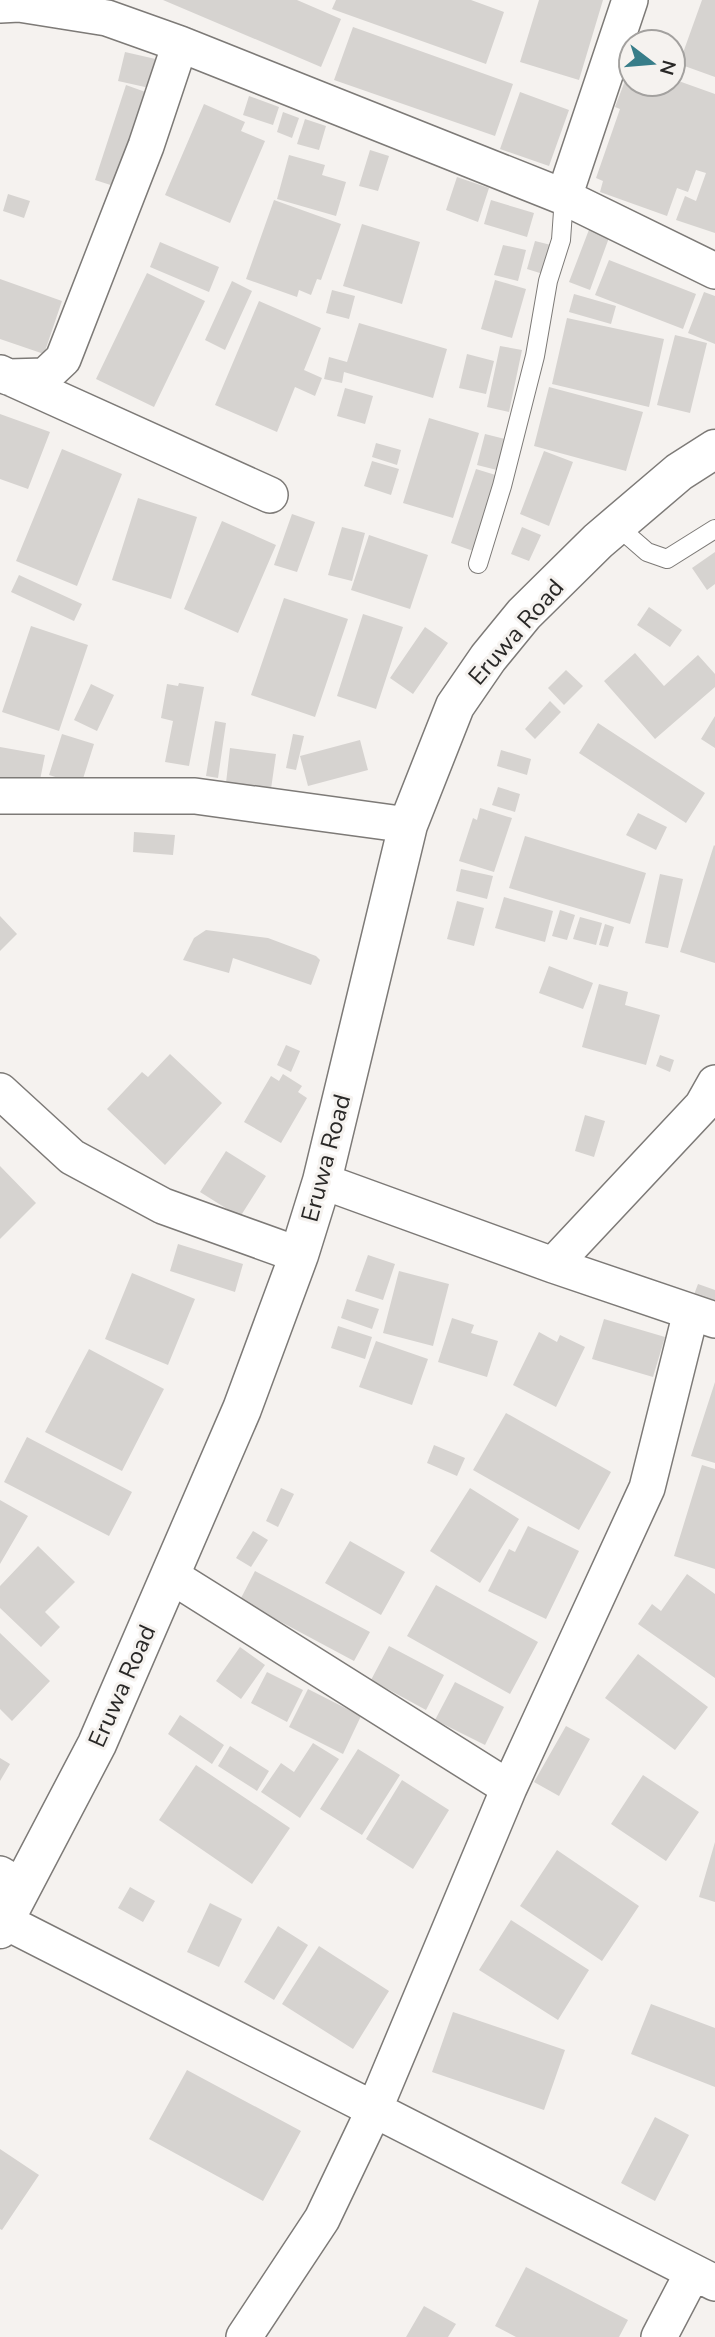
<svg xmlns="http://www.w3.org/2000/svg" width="715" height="2337" font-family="'Nunito Sans',sans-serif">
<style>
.building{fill:#d6d3d0}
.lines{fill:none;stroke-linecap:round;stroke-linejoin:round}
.service-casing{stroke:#7d7a77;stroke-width:20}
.minor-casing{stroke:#7d7a77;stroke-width:38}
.secondary-casing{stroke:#7d7a77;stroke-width:41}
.service{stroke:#fff;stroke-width:18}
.minor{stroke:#fff;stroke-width:35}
.secondary{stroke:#fff;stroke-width:38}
.labels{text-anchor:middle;stroke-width:6;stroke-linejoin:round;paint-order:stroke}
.street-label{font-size:24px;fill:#292827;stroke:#f5f2ef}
</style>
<rect width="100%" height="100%" fill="#f5f2ef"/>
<path class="building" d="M163,0H297L341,19L321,67Z
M336,0H471L504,12L486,64L332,9Z
M539,0H603L579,80L520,62Z
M702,0H715V77L679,64Z
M353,27L513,84L495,136L334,80Z
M125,52L160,60L154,89L118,81Z
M631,65V84H673V79L715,94V233L676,220L685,196L696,201L706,173L696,170L688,192L677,188L667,216L600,192L603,181L596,178L620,109L615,107Z
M126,85L151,94L120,188L95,180Z
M520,92L569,110L549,166L500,149Z
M249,96L279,107L273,125L243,115Z
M204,104L245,122L241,131L265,141L230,223L165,195Z
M283,112L299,118L292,138L277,132Z
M305,119L326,126L319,150L297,144Z
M370,150L389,156L378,191L359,186Z
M289,155L325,165L322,175L346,182L336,216L277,199Z
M457,177L489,188L478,222L446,210Z
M8,194L30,201L24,218L3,211Z
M274,200L341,224L321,280L317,279L311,295L299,290L297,297L246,279Z
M491,200L534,213L527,237L484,224Z
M362,224L420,242L402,304L343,286Z
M590,227L610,235L590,290L569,282Z
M535,241L551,245L543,274L527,269Z
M160,242L219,267L209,292L150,267Z
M503,245L526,250L518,281L494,275Z
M609,260L696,294L683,329L595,295Z
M147,273L205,301L154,407L96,379Z
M0,279L62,301L44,354L0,339Z
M495,280L526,289L512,338L481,329Z
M232,281L252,291L225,350L205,340Z
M332,290L355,296L349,319L326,313Z
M704,292L715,296V344L688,333Z
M574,294L616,306L611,324L569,312Z
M259,301L321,328L304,370L322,378L315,396L295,387L277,432L215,405Z
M567,318L664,339L649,407L552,384Z
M359,323L447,349L433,398L344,372L342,383L324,379L329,357L347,362Z
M675,335L707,343L690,413L657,405Z
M500,346L522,350L509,412L487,407Z
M467,354L494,361L486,394L459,388Z
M549,387L643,412L626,471L534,446Z
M345,388L373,396L365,424L337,416Z
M0,414L50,432L28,489L0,479Z
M429,418L479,433L453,518L403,503Z
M485,434L509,440L501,471L477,465Z
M376,443L401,450L397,465L372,457Z
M62,449L122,474L77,586L16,561Z
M544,451L573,462L549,526L520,514Z
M372,461L399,469L391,495L364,486Z
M476,469L502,477L476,552L451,543Z
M138,498L197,517L171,599L112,580Z
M292,514L315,522L297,572L274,565Z
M222,521L276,545L238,633L184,609Z
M342,527L365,533L352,581L328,575Z
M522,527L541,535L529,561L511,554Z
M369,535L428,555L410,609L351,590Z
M715,552V584L707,590L692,568Z
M19,575L82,604L74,621L11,592Z
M284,598L348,619L315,717L251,695Z
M649,607L682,630L670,647L637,625Z
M363,614L403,627L376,709L337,696Z
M31,626L88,645L59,731L2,712Z
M425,627L448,643L413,694L390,678Z
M635,653L664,686L698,655L715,674V687L655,739L604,681Z
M566,670L583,686L564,705L548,688Z
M179,683L204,687L189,766L165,762L173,721L161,718L167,684L178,686Z
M91,684L114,695L97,731L74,720Z
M550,701L561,712L535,739L525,729Z
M715,716V748L701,739Z
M215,721L226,723L218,778L206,776Z
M598,723L705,793L686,823L579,753Z
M62,734L94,744L81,785L49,775Z
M293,734L304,736L296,770L286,768Z
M360,740L368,770L308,786L300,756Z
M0,747L45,755L39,785L0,778Z
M230,748L276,754L271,789L226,783Z
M501,750L531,759L527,775L497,766Z
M498,787L520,794L515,812L492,805Z
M480,808L512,818L494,872L459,861L473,818L477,820Z
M638,813L667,827L656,850L626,835Z
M134,832L175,835L173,855L133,852Z
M525,836L646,873L630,924L509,888Z
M714,845L715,846V963L680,952Z
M461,869L493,876L487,899L456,891Z
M660,874L683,879L668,948L645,943Z
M504,897L553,911L545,942L495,928Z
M457,901L484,908L474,946L447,939Z
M560,910L575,915L567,940L552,936Z
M0,916L17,934L0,951Z
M580,917L602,923L596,945L573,939Z
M605,924L614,927L608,947L599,945Z
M206,930L268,938L316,956L320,960L311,985L233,958L229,973L183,960L194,938Z
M549,966L593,983L583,1009L539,993Z
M599,984L628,992L625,1005L660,1015L646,1065L582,1047Z
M286,1045L300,1051L291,1072L277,1065Z
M170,1054L222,1103L165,1165L107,1109L142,1072L148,1077Z
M660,1055L674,1060L670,1072L656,1066Z
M283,1074L302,1086L298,1092L307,1098L281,1143L244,1122L271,1076L279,1081Z
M585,1115L605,1121L594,1157L575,1151Z
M226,1151L266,1176L240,1217L200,1192Z
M0,1166L36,1203L0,1239Z
M178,1244L243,1264L235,1292L170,1271Z
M368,1255L395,1264L383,1300L355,1291Z
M399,1271L449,1284L433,1346L383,1333Z
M132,1273L195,1299L168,1365L105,1339Z
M698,1284L715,1290V1308L692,1300Z
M347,1299L379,1309L372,1329L341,1318Z
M452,1318L474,1325L471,1333L498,1341L487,1377L438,1362Z
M604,1319L665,1337L653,1377L592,1359Z
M338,1326L372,1337L365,1359L331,1348Z
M539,1332L557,1342L560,1335L585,1347L556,1407L513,1385Z
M376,1341L428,1359L412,1405L359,1387Z
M89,1349L164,1389L122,1471L45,1432Z
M715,1382V1463L691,1456Z
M506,1413L611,1472L579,1530L473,1470Z
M27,1437L132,1492L109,1536L4,1482Z
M434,1445L465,1458L457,1476L427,1463Z
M702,1465L715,1469V1569L674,1556Z
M281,1488L294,1494L278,1527L266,1521Z
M470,1488L519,1519L480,1583L430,1551Z
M0,1500L28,1516L0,1564Z
M528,1526L579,1551L546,1619L488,1591L509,1549L515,1552Z
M253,1531L268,1540L251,1567L236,1558Z
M350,1541L405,1572L381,1615L325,1583Z
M38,1546L75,1582L45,1612L60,1627L41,1647L0,1608V1586Z
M255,1571L370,1632L354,1661L240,1600Z
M687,1574L715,1594V1678L638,1624L652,1604L661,1611Z
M436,1585L538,1642L510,1694L407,1636Z
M0,1633L50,1681L12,1721L0,1709Z
M389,1646L444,1675L426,1710L371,1680Z
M240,1647L265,1665L241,1699L216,1681Z
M638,1654L708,1707L675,1750L605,1698Z
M267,1672L303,1690L287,1722L251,1703Z
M455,1682L504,1707L485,1745L435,1720Z
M308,1689L361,1716L343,1754L289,1727Z
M180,1715L224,1745L212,1764L168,1734Z
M566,1726L590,1739L559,1796L534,1782Z
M313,1743L339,1759L300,1818L261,1792L281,1763L294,1772Z
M230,1746L269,1771L257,1791L218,1766Z
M358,1749L400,1775L362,1835L320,1809Z
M0,1758L10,1764L0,1781Z
M196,1765L290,1828L252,1884L159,1820Z
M643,1775L699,1812L666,1861L611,1824Z
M402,1780L449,1810L413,1869L366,1839Z
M715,1842V1902L699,1897Z
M557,1850L639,1906L602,1961L520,1906Z
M130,1887L155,1901L143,1922L118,1908Z
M210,1903L242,1919L219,1967L187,1952Z
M511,1920L589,1970L558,2020L479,1970Z
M278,1926L308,1945L274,2000L244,1982Z
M319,1946L389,1991L353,2049L282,2004Z
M651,2004L715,2028V2087L631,2054Z
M453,2012L565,2050L544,2110L432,2072Z
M187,2070L301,2131L263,2201L149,2139Z
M655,2117L689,2135L655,2201L621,2183Z
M0,2149L39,2175L2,2230L0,2229Z
M526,2267L628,2320L619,2337H516L495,2326Z
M424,2306L456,2324L448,2337H406Z"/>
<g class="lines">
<defs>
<path id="service" d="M616,525L647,552L667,559L715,529
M478,564L502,486L535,356L548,281L561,240L564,197"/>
<path id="minor" d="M0,5L19,4L107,18L180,44L564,197L715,271
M564,197L630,0
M0,373L8,377L45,376L63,359L146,146L180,44
M11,378L270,495
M0,796H195L408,825
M0,1091L72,1157L163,1206L299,1255
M322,1181L553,1265L715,1320
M553,1265L702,1106L715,1083
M170,1575L509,1788
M0,1874L22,1887
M4,1921L715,2283
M244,2337L322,2219L374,2110L509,1788L647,1488L691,1312
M659,2337L693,2272"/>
<path id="secondary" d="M0,1929L97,1744L242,1409L299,1255L322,1181L408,825L455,706L488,658L524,614L598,541L679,472L715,449"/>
</defs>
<use href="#service" class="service-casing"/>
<use href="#minor" class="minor-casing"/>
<use href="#secondary" class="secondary-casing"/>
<use href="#service" class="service"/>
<use href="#minor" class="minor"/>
<use href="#secondary" class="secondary"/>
</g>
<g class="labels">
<g class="street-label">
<text transform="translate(516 632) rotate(-49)" y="8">Eruwa Road</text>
<text transform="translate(326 1158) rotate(-75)" y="8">Eruwa Road</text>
<text transform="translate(122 1686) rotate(-66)" y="8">Eruwa Road</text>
</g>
</g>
<g transform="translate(652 63) rotate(106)"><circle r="33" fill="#f5f2ef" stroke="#a3a19f" stroke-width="2"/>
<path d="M0-5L12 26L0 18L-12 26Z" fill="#377d89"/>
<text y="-10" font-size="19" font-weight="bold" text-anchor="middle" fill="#292827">N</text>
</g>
</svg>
